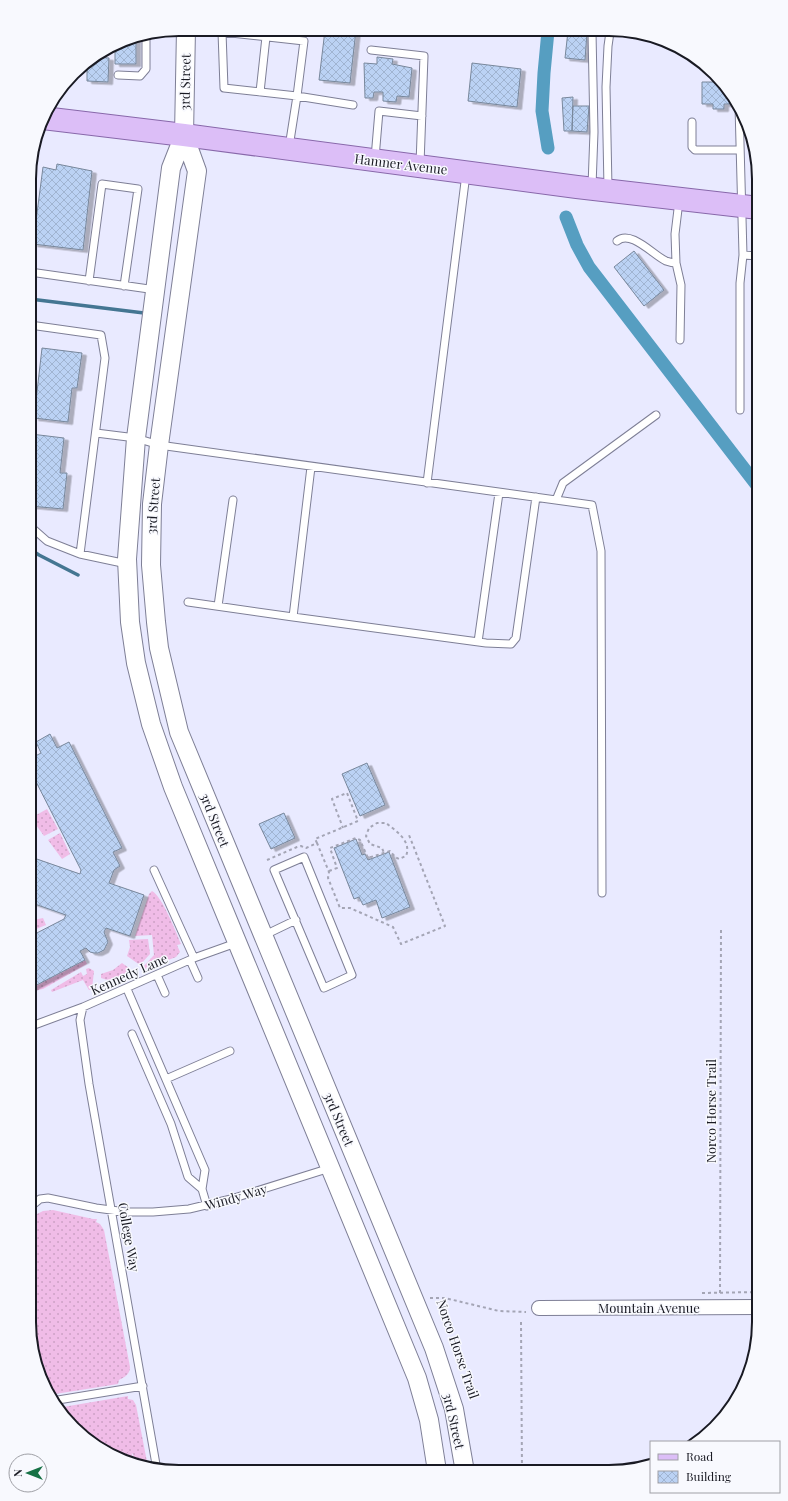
<svg xmlns="http://www.w3.org/2000/svg" width="788" height="1501" font-family="'Playfair Display',serif">
<style>
.grass{fill:url(#grass-dots)}
.garden{fill:url(#garden-furrows)}
.lines{fill:none;stroke-linecap:round;stroke-linejoin:round}
.stream{stroke:#447692;stroke-width:3.5}
.canal{stroke:#569ec1;stroke-width:13}
.building{fill:url(#building-cross-hatch);stroke:#78879b;filter:url(#shadow)}
.service-casing{stroke:#7e7f96;stroke-width:9}
.minor-casing{stroke:#7e7f96;stroke-width:16}
.tertiary-casing{stroke:#7e7f96;stroke-width:20}
.primary-casing{stroke:#8868aa;stroke-width:24}
.path{stroke:#a4a5b5;stroke-width:2;stroke-dasharray:3 3;stroke-linecap:butt}
.service{stroke:#fff;stroke-width:7}
.minor{stroke:#fff;stroke-width:14}
.tertiary{stroke:#fff;stroke-width:18}
.primary{stroke:#dcbef7;stroke-width:22}
.labels{text-anchor:middle;stroke-width:3;stroke-linejoin:round;paint-order:stroke}
.street-label{font-size:13px;fill:#191a23;stroke:#f8f9fe}
.rim{fill:none;stroke:#191a23;stroke-width:2}
</style>
<defs>
<pattern id="grass-dots" width="8" height="8" patternUnits="userSpaceOnUse"><rect width="8" height="8" fill="#f0bce7"/><path d="M2 2h.1M6 6h.1" fill="none" stroke="#cda1c6" stroke-width="1.8" stroke-linecap="round"/></pattern>
<pattern id="garden-furrows" width="10" height="10" patternUnits="userSpaceOnUse"><rect width="10" height="10" fill="#f0bce7"/><path d="M-1 1l2-2M0 10L10 0M9 11l2-2" fill="none" stroke="#cda1c6"/></pattern>
<pattern id="building-cross-hatch" width="8" height="8" patternUnits="userSpaceOnUse"><rect width="8" height="8" fill="#bbd2f4"/><path d="M0 0l8 8M0 8l8-8" fill="none" stroke="#a0b4d1"/></pattern>
<filter id="shadow"><feDropShadow dx="4.5" dy="2.5" stdDeviation="0" flood-color="#0004"/></filter>
</defs>
<rect width="100%" height="100%" fill="#e9eaff"/>
<path class="grass" d="M47,809L58,829L44,836L31,818Z
M60,833L70,854L62,859L48,840Z
M152,891C162,896 176,932 181,944L177,945L180,952L176,957L145,969L143,967L154,955L152,935L135,936L149,894Z
M43,918L46,925L29,932V921Z
M148,939L150,954L140,965L127,956L130,947L129,940Z
M85,960L87,964L43,989L29,992V989Z
M122,963L129,968C123,978 113,983 101,978V974L113,970Z
M89,968L94,971L92,989L89,990L83,980L52,992L51,990L81,972L83,976L87,974L86,969Z
M53,1210L93,1219H97L96,1222L100,1224L104,1230L130,1367C130,1374 125,1377 119,1380L118,1384L49,1395L37,1370L29,1322V1218L43,1211Z
M128,1396V1399L133,1400L136,1405L148,1467L135,1463L133,1454C124,1451 118,1450 110,1455L80,1435L57,1408Z"/>
<path class="garden" d="M117,1451L131,1452L135,1463L110,1455Z"/>
<g class="lines">
<path class="stream" d="M30,299L144,313
M30,549L39,555L78,575"/>
<path class="canal" d="M548,148L542,111L544,73L548,31
M566,217L577,245L589,267L759,488"/>
</g>
<path class="building" d="M325,30H356L350,83L319,80Z
M568,31L587,32L585,60L565,58Z
M136,38V64H115V45L122,40Z
M95,57L109,58L108,82L87,81V62Z
M377,57L393,59L392,64L412,68L409,97L397,96L396,102L383,101V92H374L373,98H365L364,63L377,64Z
M472,63L521,69L517,107L468,101Z
M713,76H716L731,93V104H724V109H713V104H702V82H713Z
M573,97L572,131H564L562,98Z
M573,106H589L587,132L572,131Z
M57,164L92,171L83,250L33,244L43,167L56,170Z
M634,251L664,290L644,306L614,267Z
M42,348L82,353L77,388H72L68,422L34,418Z
M31,434L64,438L60,473H67L63,509L30,506Z
M50,734L57,748L69,742L122,848L113,852L120,866L114,870L109,883L144,895L130,936L106,928L104,932L108,942L104,950L98,953H94L90,952L86,948L80,951L85,960L29,989V937L64,919L66,915L29,902L31,857L80,874L81,870L30,770V759L41,753L36,742Z
M367,763L385,805L360,816L342,774Z
M284,813L295,838L271,849L259,824Z
M356,839L362,855L365,854L368,860L389,852L410,907L382,918L376,900L363,905L359,897L354,899L334,848Z"/>
<g class="lines">
<defs>
<path id="service" d="M222,29V32L304,41L297,96L353,105
M186,31L222,32L224,88L297,96L289,147
M371,50L424,56L420,164
M118,75L140,76L146,69V36
M260,92L266,37
M739,106L743,255L740,283V410
M692,122V147L695,150H739
M375,158L379,111L422,116
M592,186L594,132L592,32
M608,188L606,87L608,46L610,32
M679,201L675,234L676,263L681,285L680,340
M617,241C631,229 654,256 666,261C669,262 673,263 676,263
M743,255L759,256
M30,272L156,290
M89,281L102,184L138,189L124,286
M30,325L101,335L105,358L80,554
M96,433L136,438L159,445L592,505L601,551L602,893
M427,483L466,174
M556,500L563,483L656,415
M30,526L47,541L80,554L127,564
M188,602L293,617L311,467
M218,606L233,500
M293,617L486,643L511,644L516,638L536,497
M478,642L499,493
M304,857L352,975L324,988L274,870Z
M154,870L194,958
M263,933L271,932L296,920
M190,960L198,978
M157,975L165,993
M127,989L205,1170L202,1189L207,1206
M83,1007L80,1020L89,1084L157,1470
M29,1027L83,1007L194,958L236,943
M132,1034L171,1124L188,1177L202,1189
M166,1079L230,1051
M29,1208L40,1199L48,1198L96,1208L126,1212H153L189,1209L231,1199L330,1168
M52,1401L143,1386"/>
<path id="minor" d="M539,1308L759,1307"/>
<path id="tertiary" d="M186,29L184,135L197,171L159,445L152,504L151,565L156,622L159,648L179,732L434,1348L454,1409L465,1472
M184,135L171,168L136,438L127,559L130,622L136,663L151,724L173,787L417,1378L429,1420L437,1471"/>
<path id="primary" d="M43,118L184,135L577,187L759,208"/>
</defs>
<use href="#service" class="service-casing"/>
<use href="#minor" class="minor-casing"/>
<use href="#tertiary" class="tertiary-casing"/>
<use href="#primary" class="primary-casing"/>
<path class="path" d="M317,843L315,839L358,821L347,793L332,799L343,828
M267,860L297,847L301,846L306,848L317,843L329,872L328,878L340,908H350L393,927L401,944L445,926L409,835
M329,871L337,868L330,848L356,838L360,840L368,858L390,851L395,857L399,859L406,856C412,841 396,831 386,823H377L369,828L366,836L370,844L382,848L384,853
M702,1293L759,1292
M720,1293L721,929
M430,1298H445L499,1311L526,1312
M521,1322L522,1472"/>
<use href="#service" class="service"/>
<use href="#minor" class="minor"/>
<use href="#tertiary" class="tertiary"/>
<use href="#primary" class="primary"/>
</g>
<g class="labels">
<g class="street-label">
<text transform="translate(185 82) rotate(-89)" y="5">3rd Street</text>
<text transform="translate(401 164) rotate(7)" y="5">Hamner Avenue</text>
<text transform="translate(153 506) rotate(-86)" y="5">3rd Street</text>
<text transform="translate(215 820) rotate(68)" y="5">3rd Street</text>
<text transform="translate(129 974) rotate(-24)" y="5">Kennedy Lane</text>
<text transform="translate(711 1111) rotate(-90)" y="5">Norco Horse Trail</text>
<text transform="translate(339 1119) rotate(67)" y="5">3rd Street</text>
<text transform="translate(236 1197) rotate(-16)" y="5">Windy Way</text>
<text transform="translate(129 1237) rotate(80)" y="5">College Way</text>
<text x="649" y="1313">Mountain Avenue</text>
<text transform="translate(458 1349) rotate(71)" y="5">Norco Horse Trail</text>
<text transform="translate(454 1421) rotate(77)" y="5">3rd Street</text>
</g>
</g>
<path d="M0 0H788V1501H0ZM179 36H609A143 143 0 0 1 752 179V1322A143 143 0 0 1 609 1465H179A143 143 0 0 1 36 1322V179A143 143 0 0 1 179 36Z" fill="#f8f9fe" fill-rule="evenodd"/>
<path class="rim" d="M179 36H609A143 143 0 0 1 752 179V1322A143 143 0 0 1 609 1465H179A143 143 0 0 1 36 1322V179A143 143 0 0 1 179 36Z"/>
<rect x="650" y="1441" width="130" height="52" fill="#f8f9fe" stroke="#9fa0a6"/>
<rect x="658" y="1454" width="20" height="6" fill="#dcbef7" stroke="#9fa0a6"/>
<text x="686" y="1461" font-size="12" fill="#191a23">Road</text>
<rect x="658" y="1471" width="20" height="12" fill="url(#building-cross-hatch)" stroke="#9fa0a6"/>
<text x="686" y="1481" font-size="12" fill="#191a23">Building</text>
<g transform="translate(28 1473) rotate(270)"><circle r="19" fill="#f8f9fe" stroke="#9fa0a6"/>
<path d="M0-3L7 15L0 10L-7 15Z" fill="#167145"/>
<text y="-6" font-size="11" font-weight="bold" text-anchor="middle" fill="#191a23">N</text>
</g>
</svg>
